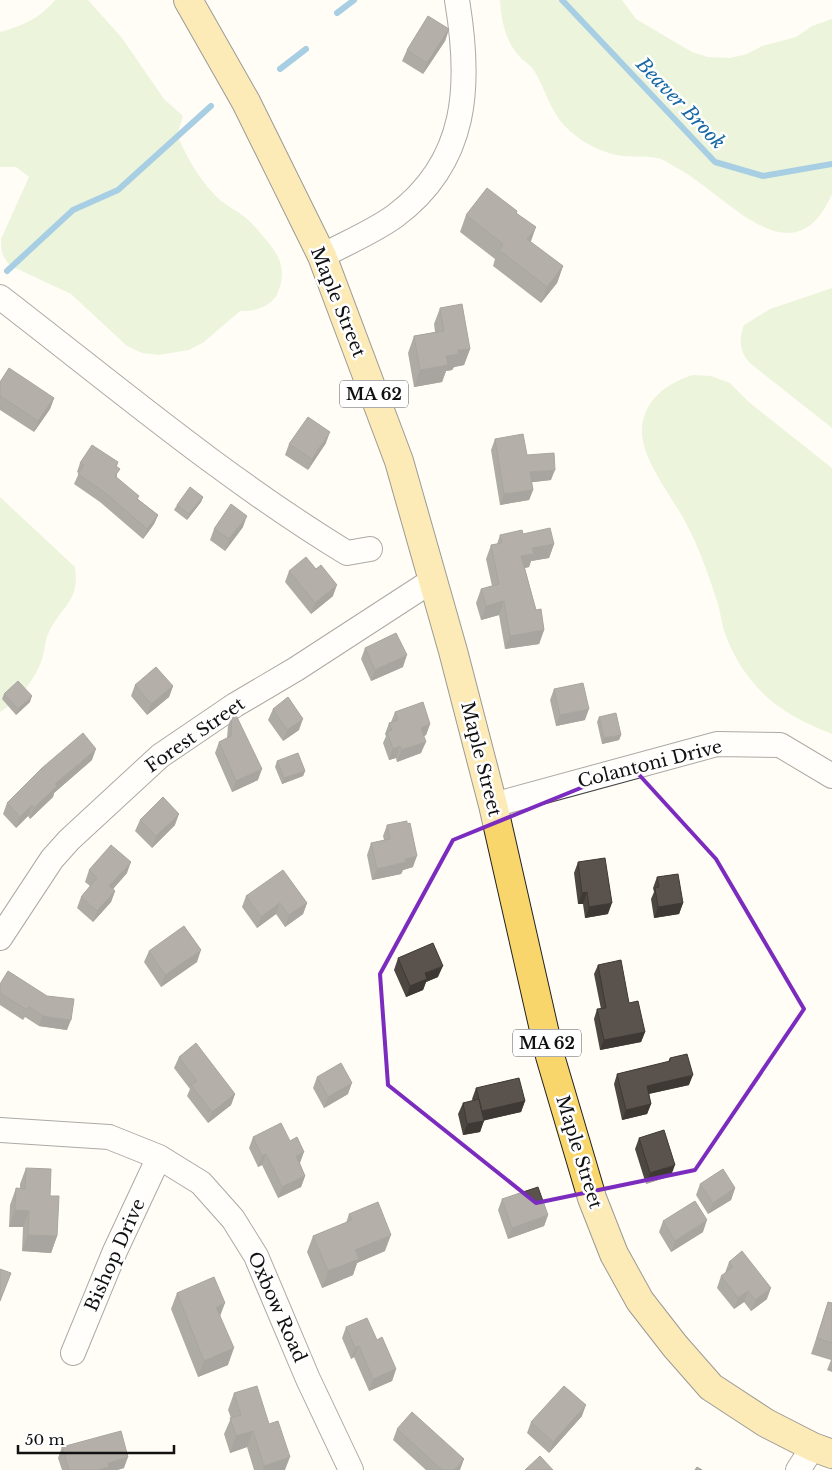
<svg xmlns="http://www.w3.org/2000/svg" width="832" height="1470" font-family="'Libre Baskerville',serif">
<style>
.green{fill:#d5ebbd}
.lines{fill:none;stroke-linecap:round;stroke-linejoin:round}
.stream{stroke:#3f96cf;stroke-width:6}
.minor-casing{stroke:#444;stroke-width:26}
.major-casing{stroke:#222;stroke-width:30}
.minor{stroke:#fff;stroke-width:24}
.major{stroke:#f9d66b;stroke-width:28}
.wall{fill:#4d4742}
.shaded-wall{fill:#3f3936}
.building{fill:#5a524d;stroke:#3f3936}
.marked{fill:none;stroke:#7b2cbf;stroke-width:4;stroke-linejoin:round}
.labels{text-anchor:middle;stroke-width:5;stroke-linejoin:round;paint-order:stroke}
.shield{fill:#fff;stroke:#585858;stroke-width:1}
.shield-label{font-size:16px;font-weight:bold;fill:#111}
.street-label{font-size:18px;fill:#111;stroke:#fff}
.water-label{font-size:19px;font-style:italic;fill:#1768a6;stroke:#fff}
</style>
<rect width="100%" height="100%" fill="#fffdf5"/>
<path class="green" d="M55,0H88L122,38L164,99L183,116L177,135C187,157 197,176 213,193C222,204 235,209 246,218C252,223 257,229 262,235C278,253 288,268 278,292C272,307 254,312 240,311L204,342L189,350L159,355L142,353L127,346L71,294L11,266C2,258 1,251 1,239L29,177L16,167H0V32C23,26 40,18 55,0Z
M500,0H622L636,19L692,52L708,57L730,58L747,54L762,46L796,37L812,26L832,19V194C793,284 725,193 677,168C671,165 664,159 657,158C644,155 630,158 616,155C595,150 572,137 559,119C548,104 543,84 533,69C529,64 523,61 519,56C505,40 501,20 500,0Z
M832,288V428L751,364C740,353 738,340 744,325L770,309Z
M693,375L711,376L730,383L750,403L832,468V734C803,722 777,710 756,686C741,669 729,648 723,627C721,619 720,610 717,601C709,577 700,550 688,527C675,500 643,463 642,433C641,402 666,383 693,375Z
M0,497L75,567C80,602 62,605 49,632C44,641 45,653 41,662C34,681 17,702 0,712Z"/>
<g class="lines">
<path class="stream" d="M562,0L715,162L763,176L832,164
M337,13L354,0
M280,69L306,49
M7,271L73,210L118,190L211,106"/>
<defs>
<path id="minor" d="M322,256C346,243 373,232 395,216C469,161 471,84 457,0
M0,297C113,384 224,478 347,553L370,549
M493,805L717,744L780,745L832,776
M0,938L52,859L69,840L160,756L235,705L296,669L433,580
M0,1130L109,1137L159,1157L201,1183L233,1219L256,1256L308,1379L351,1470
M73,1353L115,1251L159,1157
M798,1470L813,1447"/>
<path id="major" d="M188,0L246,102L322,256L399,461L453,651L493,805L550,1056L592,1198L614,1254L640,1301L675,1346L711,1387L766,1423L813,1447L832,1454"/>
</defs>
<use href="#minor" class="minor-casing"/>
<use href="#major" class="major-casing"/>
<use href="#minor" class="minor"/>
<use href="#major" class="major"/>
</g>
<path class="wall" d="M449,29L445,41L423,74L402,61L407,50Z
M517,213L530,242L563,266L557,283L541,303L493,266L495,259L460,232L466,215Z
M440,308L470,349L464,365L454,367L452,370L446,371L442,382L414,387L408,353L414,336L435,332L434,324Z
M0,382L54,398L50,409L34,432L0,410Z
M495,439L527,455L551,480L531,482L533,490L529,500L500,505L491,450Z
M326,443L308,470L285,455L289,444Z
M118,462L117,466V478L138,499L158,515L154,524L143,539L100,502L74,484L79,473L77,472L80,463Z
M203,497L201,502L187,520L174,510L177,505Z
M243,527L225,551L210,540L214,529Z
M523,534L554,544L549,558L531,561L529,567L525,568L536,610L544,630L539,644L505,649L499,615L481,620L476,603L481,589L492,586L486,559L491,545L497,544L500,535Z
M289,571L333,596L311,614L285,582Z
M365,648L403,667L371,681L361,659Z
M135,685L173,686L169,697L147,715L131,696Z
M554,689L585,720L556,726L550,700Z
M4,694L30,702L16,715L2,699Z
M273,709L299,730L283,741L268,720Z
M395,712L430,724L426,735L424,736L421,753L397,762L396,758L389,760L383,743L386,736L385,734L389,723L391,722Z
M232,715L258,780L232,792L215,753L219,742L227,738L228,726Z
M599,717L621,735L619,740L602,744L597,722Z
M92,760L54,793L53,797L30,819L28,816L16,828L3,814L7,803Z
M277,761L305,771L303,776L282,784L275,767Z
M140,820L175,825L152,848L135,831Z
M387,825L413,867L403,870L401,874L372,880L367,855L371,843L384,840L383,836Z
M578,862L608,914L585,918L583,904H578L574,873Z
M89,870L127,873L113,889L115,891L111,902L93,922L77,908L81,897L90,886L85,882Z
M657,877L683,903L679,914L654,918L651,899L654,892L653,888Z
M246,896L307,903L303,914L285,927L276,914L257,928L242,907Z
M149,951L197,962L161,987L144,962Z
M398,958L438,977L426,982L423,990L406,997L394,970Z
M598,965L629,1003L645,1032L641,1042L600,1050L594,1019L597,1009H601L594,974Z
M0,984L67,1030L39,1026L25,1017L23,1020L0,1005Z
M179,1057L235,1094L231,1105L208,1123L187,1096L190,1089L174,1068Z
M670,1058L689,1085L649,1094L651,1104L647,1114L622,1120L614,1084L617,1074L668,1062Z
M317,1077L348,1094L324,1108L313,1088Z
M476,1088L525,1101L521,1112L484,1120L480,1132L463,1135L458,1114L463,1103L473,1101L472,1099Z
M253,1137L300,1163L305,1176L301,1187L278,1198L262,1165L258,1167L249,1148Z
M639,1138L671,1176L646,1184L635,1149Z
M26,1168L50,1196L57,1236L51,1253L22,1251L23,1227H9L10,1205L16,1188L20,1189V1184Z
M700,1184L735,1188L731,1200L708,1214L696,1195Z
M502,1199L548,1215L544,1226L508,1239L498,1210Z
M349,1214L385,1251L357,1263L353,1275L322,1288L307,1252L313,1236L346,1223Z
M663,1221L703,1232L671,1252L659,1232Z
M729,1262L767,1299L751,1311L744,1302L734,1309L717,1288L721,1276L725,1273Z
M177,1293L220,1315L228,1365L198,1377L171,1309Z
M828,1302L832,1303V1372L827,1370L831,1360L811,1354Z
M346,1327L377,1340L396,1369L392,1381L369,1391L354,1357L351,1359L342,1338Z
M234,1393L269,1424L285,1470H254L247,1447L230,1453L224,1434L231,1418L228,1410Z
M582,1416L549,1453L527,1433L531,1422Z
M397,1429L460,1470H426L393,1440Z
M62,1447L124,1468L117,1470H62L58,1458Z"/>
<path class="shaded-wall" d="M449,29L445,41L423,74L427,63Z
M536,227L530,244L527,239Z
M563,266L557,283L541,303L547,287Z
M470,349L464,365L454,367L452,370L446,371L442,382L414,387L420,370L458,350Z
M54,398L50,409L34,432L38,421Z
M330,432L326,443L308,470L312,459Z
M555,470L551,480L526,483L530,472Z
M533,490L529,500L500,505L504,494Z
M203,497L201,502L187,520L189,514Z
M158,515L154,524L143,539L147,529Z
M247,516L243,527L225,551L229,539Z
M554,544L549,558L531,561L529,567L516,570L521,556L532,548Z
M337,585L333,596L311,614L315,603Z
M504,601L499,615L481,620L486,606Z
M544,630L539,644L505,649L510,636Z
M407,655L403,667L371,681L375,670Z
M173,686L169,697L147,715L151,704Z
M32,696L30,702L16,715L18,709Z
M589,709L585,720L556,726L560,715Z
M303,719L299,730L283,741L287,730Z
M430,724L426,735L417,739L421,728Z
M621,735L619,740L602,744L604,738Z
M426,742L421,753L397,762L401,750Z
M400,746L396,758L389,760L393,749Z
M96,749L92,760L54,793L53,797L30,819L34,808L55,784Z
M262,769L258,780L232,792L236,781Z
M305,771L303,776L282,784L284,778Z
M32,805L28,816L16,828L20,817Z
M179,814L175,825L152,848L156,836Z
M417,856L413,867L403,870L401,874L372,880L377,869L405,859Z
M131,862L127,873L105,898L109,886Z
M115,891L111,902L93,922L97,911Z
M587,892L583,904H578L582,893Z
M280,903L276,914L257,928L261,917Z
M307,903L303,914L285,927L289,915Z
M612,903L608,914L585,918L589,907Z
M683,903L679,914L654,918L658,907Z
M201,950L197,962L161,987L165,975Z
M443,966L438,977L426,982L423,990L406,997L410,986L425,973Z
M43,1016L71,1020L67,1030L39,1026Z
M645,1032L641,1042L600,1050L604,1040Z
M693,1075L689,1085L643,1095L647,1086Z
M352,1083L348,1094L324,1108L328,1097Z
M235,1094L231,1105L208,1123L212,1112Z
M525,1101L521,1112L478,1122L482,1111Z
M651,1104L647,1114L622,1120L626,1110Z
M484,1121L480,1132L463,1135L467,1124Z
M304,1152L300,1163L292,1167L296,1156Z
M266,1154L262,1165L258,1167L262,1156Z
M675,1165L671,1176L646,1184L650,1173Z
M305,1176L301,1187L278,1198L282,1187Z
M735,1188L731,1200L708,1214L713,1203Z
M15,1210L29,1211L23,1227H9Z
M548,1215L544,1226L508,1239L512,1228Z
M707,1220L703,1232L671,1252L675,1241Z
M28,1235L57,1236L51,1253L22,1251Z
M391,1235L385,1251L357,1263L353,1275L322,1288L328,1271L355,1250Z
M771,1288L767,1299L751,1311L755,1300Z
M748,1291L744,1302L734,1309L738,1298Z
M225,1303L219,1319L216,1307Z
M359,1346L354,1357L351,1359L355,1348Z
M234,1348L228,1365L198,1377L204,1361Z
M396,1369L392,1381L369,1391L373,1379Z
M586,1405L582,1416L549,1453L553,1442Z
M253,1431L247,1447L230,1453L236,1436Z
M128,1457L124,1468L117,1470H97L108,1463Z
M290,1457L285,1470H263L264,1466Z
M464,1459L460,1470H454Z"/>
<path class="building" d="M428,16L449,29L427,63L407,50Z
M487,188L517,211L516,213L536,227L527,239L563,266L547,287L499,250L503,244L466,215Z
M462,304L470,349L458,350V354L446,356L448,365L420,370L414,336L444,331L440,308Z
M9,368L54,398L38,421L0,396V382Z
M308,417L330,432L312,459L289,444Z
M523,434L527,455L554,453L555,470L530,472L533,490L504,494L495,439Z
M92,445L118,462L116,466L120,469L115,476L139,496L137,499L158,515L147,529L104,492L78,474L84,465L80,463Z
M190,487L203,497L189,514L177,505Z
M231,504L247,516L229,539L214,529Z
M550,528L554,544L532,548L534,554L521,556L536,610L541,609L544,630L510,636L504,601L486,606L481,589L499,584L491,545L502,543L500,535L522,530L523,534Z
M306,557L316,569L321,565L337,585L315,603L289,571Z
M396,633L407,655L375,670L365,648Z
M156,667L173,686L151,704L135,685Z
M18,681L32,696L18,709L4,694Z
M583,683L589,709L560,715L554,689Z
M288,697L303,719L287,730L273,709Z
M423,702L430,724L421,728L426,742L401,750L400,746L393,749L387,732L392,730L389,723L398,720L395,712Z
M235,713L262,769L236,781L219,742L231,736L232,715Z
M616,713L621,735L604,738L599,717Z
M83,733L96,749L55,784L57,786L34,808L32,805L20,817L7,803L42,768Z
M298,753L305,771L284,778L277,761Z
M163,797L179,814L156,836L140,820Z
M407,821V824L410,823L417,856L405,859L406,862L377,869L371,843L390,839L387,825Z
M111,845L131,862L109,886L115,891L97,911L81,897L97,878L89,870Z
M605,858L612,903L589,907L587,892L582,893L578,862Z
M283,870L307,903L289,915L280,903L261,917L246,896Z
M678,874L683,903L658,907L655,888L659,887L657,877Z
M184,926L201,950L165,975L149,951Z
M433,943L443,966L425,973L427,979L410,986L398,958Z
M621,960L629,1003L638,1001L645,1032L604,1040L597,1009L606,1008L598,965Z
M8,971L47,996L74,999L71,1020L43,1016L29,1007L27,1010L0,993V984Z
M196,1043L235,1094L212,1112L191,1085L197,1081L179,1057Z
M687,1054L693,1075L647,1086L651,1104L626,1110L617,1074L670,1061V1058Z
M341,1063L352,1083L328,1097L317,1077Z
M519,1078L525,1101L482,1111L476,1088Z
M479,1099L484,1121L467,1124L463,1103Z
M281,1123L290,1141L297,1137L304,1152L296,1156L305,1176L282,1187L266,1154L262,1156L253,1137Z
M664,1130L675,1165L650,1173L639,1138Z
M26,1168L51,1169L50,1196H59L57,1236L28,1235L29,1211L15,1210L16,1188L25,1189Z
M723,1169L735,1188L713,1203L700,1184Z
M538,1187L548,1215L512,1228L502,1199Z
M695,1201L707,1220L675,1241L663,1221Z
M378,1202L391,1235L355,1250L359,1259L328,1271L313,1236L352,1220L349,1214Z
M742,1251L771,1288L755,1300L748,1291L738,1298L721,1276L733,1267L729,1262Z
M0,1269L11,1273L0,1301Z
M214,1277L225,1303L216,1307L234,1348L204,1361L177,1293Z
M828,1302L832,1303V1343L817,1338Z
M367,1318L377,1340L382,1337L396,1369L373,1379L359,1346L355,1348L346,1327Z
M257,1386L269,1424L278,1421L290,1457L264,1466L253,1431L236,1436L230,1418L241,1415L234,1393Z
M564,1386L586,1405L553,1442L531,1422Z
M412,1412L464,1459L454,1470H442L397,1429Z
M121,1431L128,1457L108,1463L109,1467L97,1470H69L62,1447Z
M540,1456L553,1470H525Z
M697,1467L702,1470H695Z"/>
<path d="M0 0H832V1470H0ZM632,767L716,859L804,1009L695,1170L536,1203L388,1085L380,974L453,840Z" fill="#fffdf5" fill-opacity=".55" fill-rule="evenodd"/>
<path class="marked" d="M632,767L716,859L804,1009L695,1170L536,1203L388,1085L380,974L453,840Z"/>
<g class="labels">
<g class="shield">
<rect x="340" y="380.5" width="68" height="27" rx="4"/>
<rect x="513" y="1029.5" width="68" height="27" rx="4"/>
</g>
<g class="shield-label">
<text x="374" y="400">MA 62</text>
<text x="547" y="1049">MA 62</text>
</g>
<g class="street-label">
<text transform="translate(338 302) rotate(68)" y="6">Maple Street</text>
<text transform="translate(195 735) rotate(-35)" y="6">Forest Street</text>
<text transform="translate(481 759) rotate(76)" y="6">Maple Street</text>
<text transform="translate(650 764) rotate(-14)" y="6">Colantoni Drive</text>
<text transform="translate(579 1152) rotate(73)" y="6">Maple Street</text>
<text transform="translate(115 1255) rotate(-66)" y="6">Bishop Drive</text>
<text transform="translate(277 1307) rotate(66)" y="6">Oxbow Road</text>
</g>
<g class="water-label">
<text transform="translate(681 103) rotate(46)" y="7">Beaver Brook</text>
</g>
</g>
<path d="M18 1445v8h156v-8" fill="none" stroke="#111111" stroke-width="2.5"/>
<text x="25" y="1445" font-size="15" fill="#111111" stroke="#ffffff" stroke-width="4" paint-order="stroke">50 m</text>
</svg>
